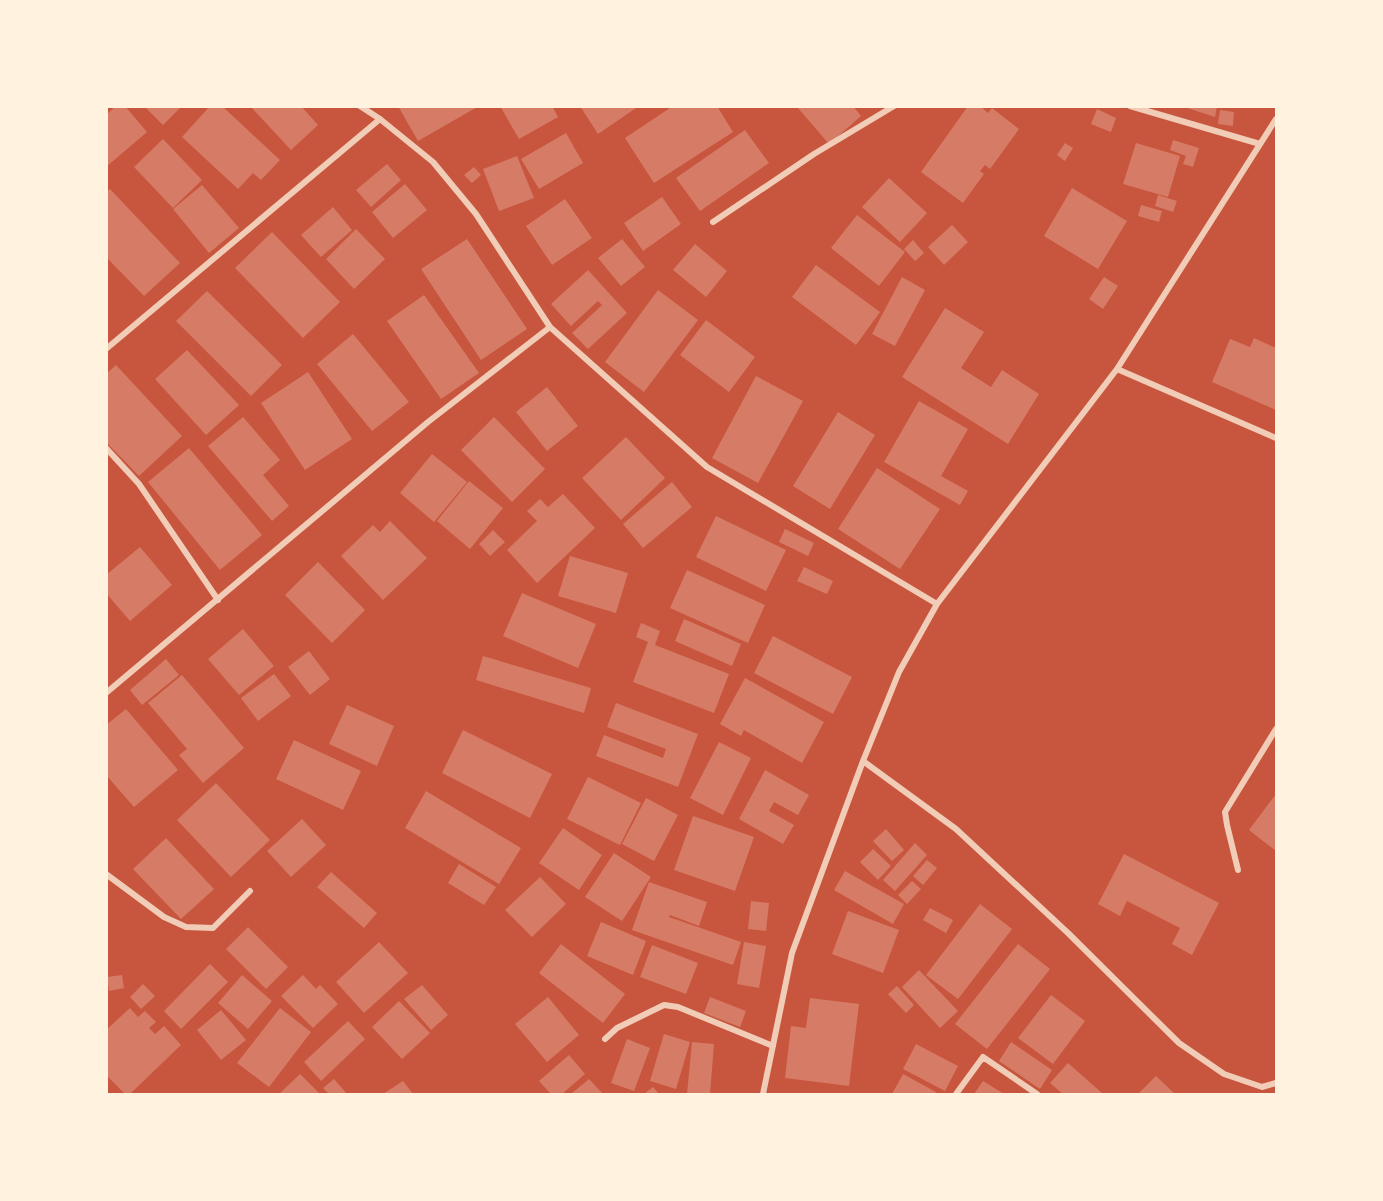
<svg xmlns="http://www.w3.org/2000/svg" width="1383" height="1201" font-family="'Exo 2',sans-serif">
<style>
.building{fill:#d67c66}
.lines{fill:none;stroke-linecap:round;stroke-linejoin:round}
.minor{stroke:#f1ccb7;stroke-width:6}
</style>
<rect width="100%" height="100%" fill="#c8553d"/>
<path class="building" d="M116,106H125L147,132L106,167V115Z
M144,106H182L163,125Z
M210,106H222L280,160L261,180L253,173L238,189L182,137Z
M250,106H301L318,125L291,150Z
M398,106H479L418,141Z
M500,106H552L558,117L519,139Z
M580,106H639L598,134Z
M673,106H717L733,132L654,183L625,138Z
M800,106H853L861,116L829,144L798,108Z
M968,106H980L988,113L992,108L1019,129L990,169L985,165L980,171L984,174L963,203L921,172Z
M1181,106H1217L1215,117Z
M1097,109L1116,118L1111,132L1091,124Z
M1220,110L1234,112L1233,126L1218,124Z
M745,130L769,163L700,211L676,178Z
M566,133L583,163L539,189L521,159Z
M163,139L202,180L173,208L134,167Z
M1173,140L1199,148L1193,167L1183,164L1186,156L1170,150Z
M1065,143L1073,148L1065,161L1057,155Z
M1136,143L1180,156L1168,197L1123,184Z
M517,156L534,198L499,211L483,169Z
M387,164L401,180L371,207L356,190Z
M474,167L481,175L472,183L464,175Z
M889,178L927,213L900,242L862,207Z
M405,184L427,210L393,238L372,212Z
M202,185L239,228L209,253L173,209Z
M1072,188L1127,221L1098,269L1044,236Z
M110,189L180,263L144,296L106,257V192Z
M1158,195L1177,201L1173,212L1155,206Z
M662,197L681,224L643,251L624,223Z
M565,199L592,238L552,265L526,226Z
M1141,205L1162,211L1159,222L1138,216Z
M333,207L352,230L321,257L301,235Z
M857,215L905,252L879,286L831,248Z
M952,225L968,242L944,265L928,247Z
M356,229L385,259L354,289L326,259Z
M272,232L340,302L303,338L235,268Z
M467,239L527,329L481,360L421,269Z
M622,239L645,267L621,286L598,258Z
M913,240L924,253L915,261L904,249Z
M695,244L727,271L706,297L673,270Z
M816,265L880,312L856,345L792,297Z
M588,270L627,313L588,349L572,333L602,305L598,301L571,326L551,304Z
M902,277L925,290L895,346L872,334Z
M1104,277L1118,286L1103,309L1089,299Z
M658,290L698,320L644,392L605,362Z
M207,291L282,365L251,396L176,321Z
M424,295L479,373L441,399L387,321Z
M945,308L984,332L961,368L991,387L1002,370L1039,394L1008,444L902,377Z
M706,320L755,357L729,392L680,355Z
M353,334L409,402L372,431L317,364Z
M1254,338L1276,348V410L1212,382L1230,339L1250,347Z
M187,350L239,405L206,435L155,379Z
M116,365L182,436L139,476L106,442V374Z
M308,372L352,439L305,470L261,403Z
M756,376L803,401L758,483L712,458Z
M547,387L578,426L547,451L516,412Z
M919,401L968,429L941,476L968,491L960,505L884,462Z
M838,412L875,435L830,509L793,486Z
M243,417L280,460L263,475L289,506L272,521L208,446Z
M494,417L545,469L512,502L461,450Z
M626,437L665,478L621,520L582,478Z
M189,448L262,535L220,570L148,482Z
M432,454L467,482L434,522L400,493Z
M877,468L940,509L900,569L838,529Z
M469,481L503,508L470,549L437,521Z
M672,482L692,507L643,548L623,524Z
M563,494L595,528L537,583L507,550L537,521L527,511L540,499L548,507Z
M716,516L786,550L766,591L696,557Z
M390,521L427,558L383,600L341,556L373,525L380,532Z
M785,529L814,543L808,556L779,542Z
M493,530L505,542L490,556L479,544Z
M140,547L172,585L130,621L106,593V575Z
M570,556L628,573L616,613L558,596Z
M318,562L365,610L332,643L285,595Z
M804,567L833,581L827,594L797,581Z
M687,570L765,605L748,643L670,608Z
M522,593L596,624L578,668L503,636Z
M684,619L741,644L732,666L675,641Z
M641,623L660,631L655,645L729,674L714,713L633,682L648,642L636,637Z
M243,629L274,666L239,695L208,659Z
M773,636L852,677L833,714L754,673Z
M309,651L330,679L310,695L288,667Z
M483,656L591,688L584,713L476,680Z
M166,659L179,675L142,705L130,690Z
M274,674L291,696L258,721L241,698Z
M182,675L244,748L203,783L179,755L187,749L148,703Z
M745,678L824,722L802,763L744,730L741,736L720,724Z
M616,703L698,734L678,787L596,756L604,735L663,758L666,749L607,727Z
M347,705L394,726L377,766L329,744Z
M126,709L178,770L134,807L106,775V725Z
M463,730L552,774L530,818L442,773Z
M294,740L361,771L343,810L276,779Z
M719,742L751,758L723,815L690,798Z
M765,770L809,795L798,815L774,802L769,811L794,825L783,844L739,819Z
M588,777L641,803L620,845L567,819Z
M216,783L270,840L231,877L177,820Z
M426,791L521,848L499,884L405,828Z
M1276,794V851L1249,830Z
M646,798L678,815L654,861L622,844Z
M693,816L754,837L735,891L674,870Z
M302,819L326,845L291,877L267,851Z
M563,828L602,855L579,890L539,863Z
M886,829L904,850L892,861L873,841Z
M166,838L214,889L181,919L133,869Z
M915,843L927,855L895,891L883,880Z
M873,849L891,866L878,880L860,862Z
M614,853L651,877L622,921L585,897Z
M1124,854L1219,903L1192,955L1172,944L1180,928L1127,901L1120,916L1098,904Z
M927,860L937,868L923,885L913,876Z
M459,864L496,887L484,905L448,883Z
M845,871L904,904L893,924L834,890Z
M331,872L377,913L364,928L317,887Z
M540,877L566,904L532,937L505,910Z
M912,881L921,889L907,904L898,895Z
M649,882L707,902L699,926L670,915L669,917L741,942L733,965L632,930Z
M751,901L769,903L766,931L748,929Z
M980,904L1012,929L958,999L926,975Z
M930,908L953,920L946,933L923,920Z
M848,911L899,930L883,973L832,954Z
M601,922L646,941L633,975L587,956Z
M248,927L288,967L266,989L226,949Z
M379,942L408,973L364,1013L336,982Z
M744,942L766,946L759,988L737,984Z
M561,944L625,994L603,1023L539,973Z
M1018,944L1050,969L987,1049L955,1024Z
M652,945L698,963L686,994L640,977Z
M210,964L228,982L181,1029L164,1011Z
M919,970L958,1011L940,1028L902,987Z
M122,975L124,988L109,991L107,977Z
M242,975L272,1001L248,1029L218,1003Z
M303,975L316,989L320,985L338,1004L313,1028L281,996Z
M143,984L155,996L141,1009L130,997Z
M422,985L448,1015L431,1030L404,999Z
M897,986L914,1005L906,1013L888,994Z
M1051,995L1085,1021L1053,1064L1018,1038Z
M548,997L579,1035L547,1062L515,1024Z
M710,997L746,1011L740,1027L704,1013Z
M810,998L859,1004L849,1086L785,1078L791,1026L806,1028Z
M399,1001L430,1033L402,1059L372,1027Z
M130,1008L138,1017L145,1011L156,1022L149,1028L155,1034L164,1026L181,1045L130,1094H125L106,1075V1030Z
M280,1008L311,1032L269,1087L237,1063Z
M221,1010L246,1040L221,1060L197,1030Z
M348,1021L365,1039L321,1081L304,1062Z
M664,1034L690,1042L676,1089L650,1081Z
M627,1039L650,1048L634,1091L611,1083Z
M692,1042L714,1044L710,1094H687Z
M1011,1042L1052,1070L1040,1089L999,1061Z
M916,1044L958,1066L945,1091L903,1069Z
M569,1055L585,1074L562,1094H551L539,1081Z
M1068,1063L1103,1094H1063L1050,1083Z
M300,1074L320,1094H279Z
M903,1074L936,1092L935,1094H892Z
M1156,1076L1175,1094H1138Z
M334,1079L347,1094H329L323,1088Z
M589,1079L603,1094H571Z
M403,1081L413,1094H383Z
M983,1081L1004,1094H974Z
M653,1087L659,1094H644Z"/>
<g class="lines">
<path class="minor" d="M360,106L380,119L433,162L476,214L550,327L707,467L937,604
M1130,106L1260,144
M713,222L814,154L894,106
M106,349L380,119
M1117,369L1276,438
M106,448L139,484L218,600
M106,693L428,422L550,327
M863,761L956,829L1068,933L1179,1043L1224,1074L1262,1087L1276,1083
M1238,870L1227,825L1225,812L1276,729
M106,874L164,917L186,927L213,928L250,891
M605,1039L617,1028L664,1005L678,1007L773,1046
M763,1094L792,953L863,761L899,672L937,604L1117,369L1276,119
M956,1094L983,1057L1037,1094"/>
</g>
<rect width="1383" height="1201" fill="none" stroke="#fff3e0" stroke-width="216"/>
</svg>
